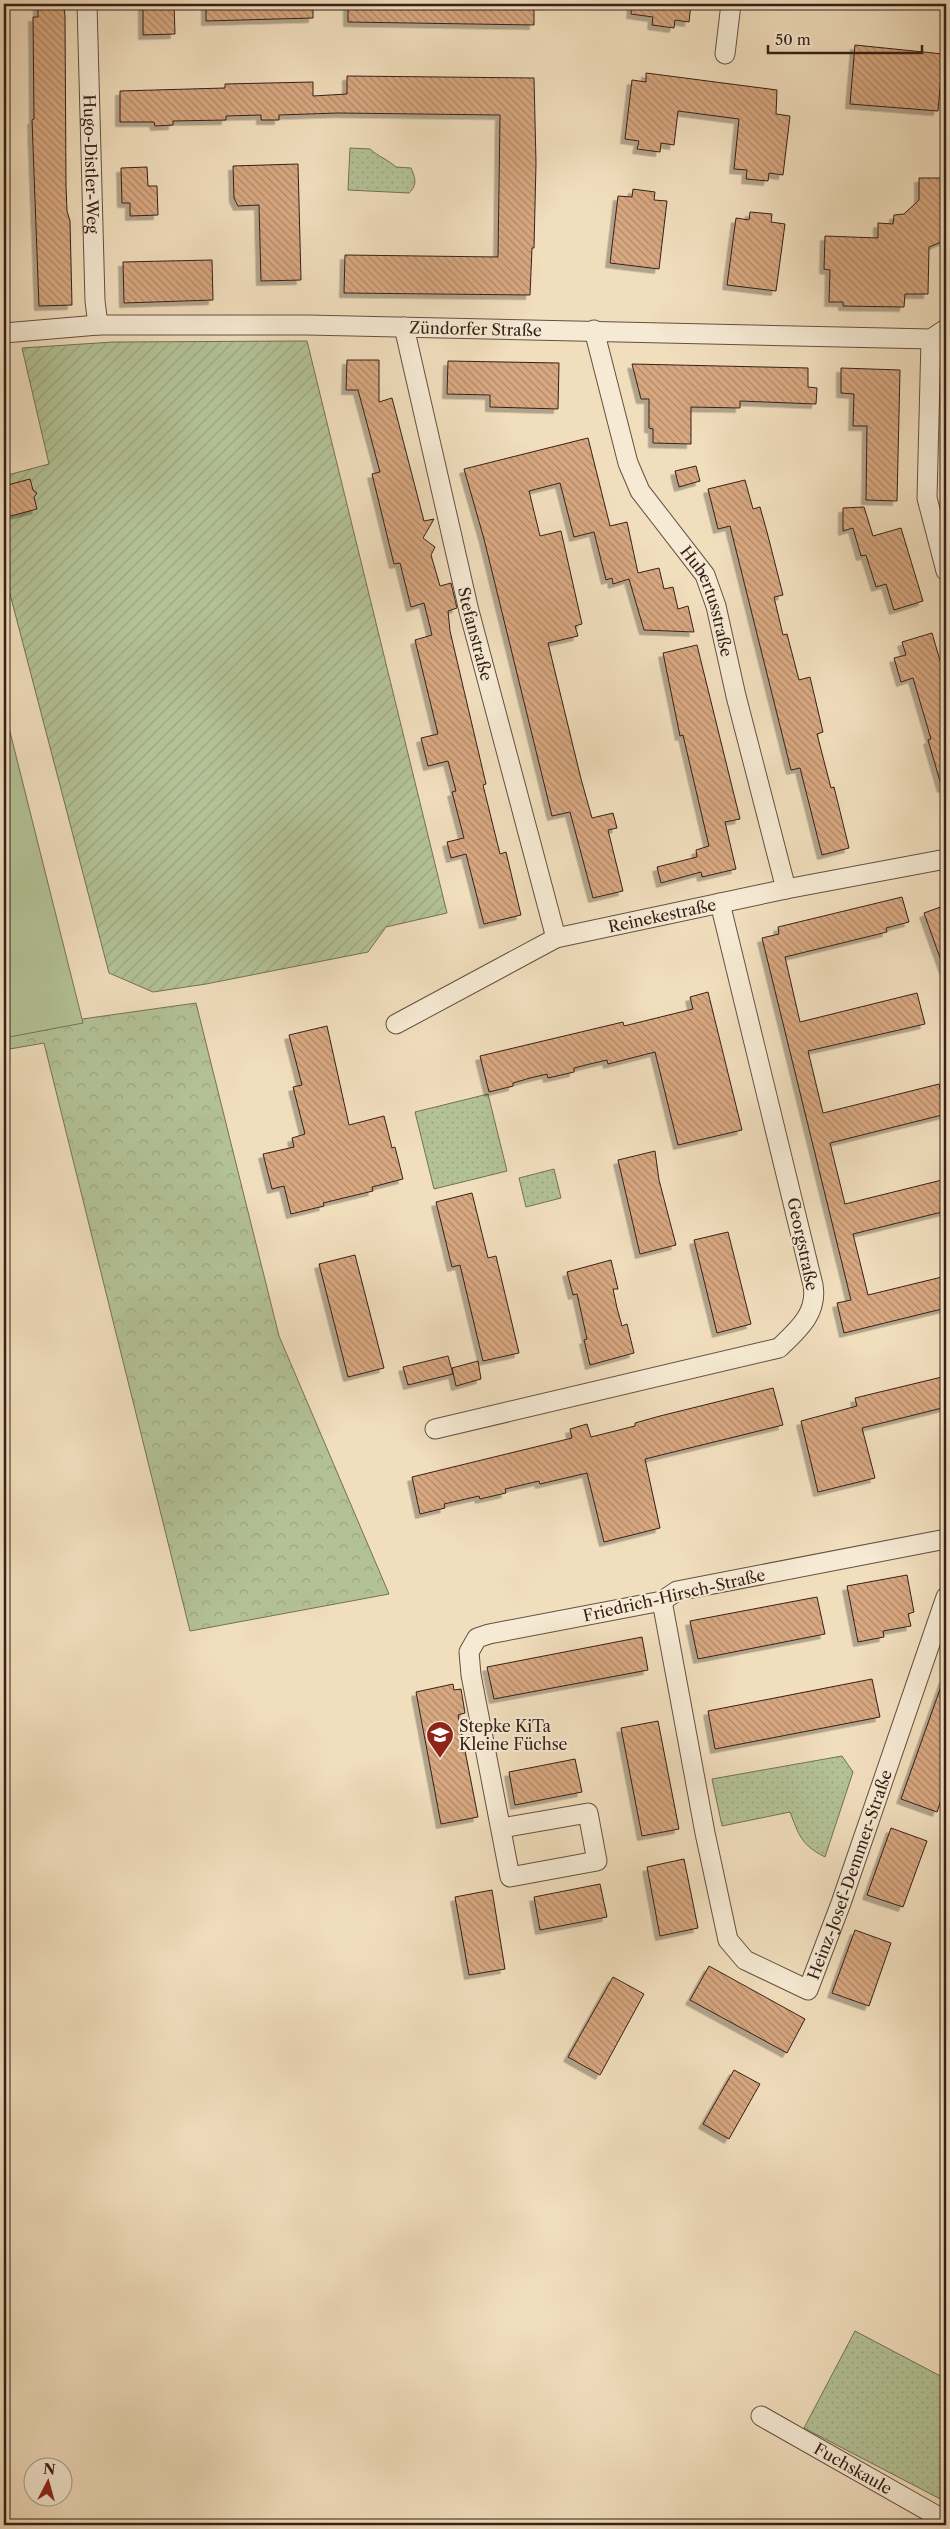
<svg xmlns="http://www.w3.org/2000/svg" width="950" height="2529" font-family="'Libre Caslon Text',serif">
<style>
.grass{fill:url(#grass-dots);stroke:#747157}
.forest{fill:url(#forest-crowns);stroke:#747157}
.garden{fill:url(#garden-furrows);stroke:#747157}
.pitch{fill:#b3c296;stroke:#747157}
.building{fill:url(#building-back-hatch);stroke:#362018;filter:url(#shadow)}
.lines{fill:none;stroke-linecap:round;stroke-linejoin:round}
.minor-casing{stroke:#655041;stroke-width:21}
.minor{stroke:#f6ead4;stroke-width:19}
.labels{text-anchor:middle;stroke-width:4;stroke-linejoin:round;paint-order:stroke}
.street-label{font-size:16px;fill:#362018;stroke:#f6ead4}
.poi-label{font-size:16px;fill:#362018;stroke:#f6ead4;text-anchor:start}
</style>
<defs>
<pattern id="grass-dots" width="8" height="8" patternUnits="userSpaceOnUse" patternTransform="scale(1.25)"><rect width="8" height="8" fill="#b3c296"/><path d="M2 2h.1M6 6h.1" fill="none" stroke="#9ba681" stroke-width="1.8" stroke-linecap="round"/></pattern>
<pattern id="forest-crowns" width="20" height="18" patternUnits="userSpaceOnUse" patternTransform="scale(1.25)"><rect width="20" height="18" fill="#b3c296"/><path d="M2 6a3 3 0 1 1 6 0M12 15a3 3 0 1 1 6 0" fill="none" stroke="#9ba681"/></pattern>
<pattern id="garden-furrows" width="10" height="10" patternUnits="userSpaceOnUse" patternTransform="scale(1.25)"><rect width="10" height="10" fill="#b3c296"/><path d="M-1 1l2-2M0 10L10 0M9 11l2-2" fill="none" stroke="#9ba681"/></pattern>
<pattern id="building-back-hatch" width="6" height="6" patternUnits="userSpaceOnUse" patternTransform="scale(1.25)"><rect width="6" height="6" fill="#d8a881"/><path d="M-1 5l2 2M0 0l6 6M5-1l2 2" fill="none" stroke="#b08869"/></pattern>
<filter id="shadow"><feDropShadow dx="-4.5" dy="4.5" stdDeviation="0" flood-color="#0004"/></filter>
</defs>
<rect width="100%" height="100%" fill="#f1debd"/>
<filter id="stains"><feTurbulence type="fractalNoise" baseFrequency=".004" numOctaves="4"/><feColorMatrix values="0 0 0 0 .2 0 0 0 0 .09 0 0 0 0 .02 0 0 0 .5 -.17"/></filter>
<radialGradient id="worn" r=".72"><stop offset=".6" stop-color="#630" stop-opacity="0"/><stop offset="1" stop-color="#630" stop-opacity=".3"/></radialGradient>
<path class="grass" d="M350,148L370,149C379,157 387,159 396,167L411,168C415,177 418,185 409,193L348,190Z
M488,1094L507,1171L434,1189L415,1112Z
M554,1169L561,1198L526,1207L519,1178Z
M842,1756L853,1772L825,1857C801,1845 799,1835 790,1812L722,1826L712,1779Z
M855,2331L946,2379V2502L804,2428Z"/>
<path class="forest" d="M196,1003L279,1336L389,1594L190,1631L44,1043L4,1050V1030Z"/>
<path class="garden" d="M307,341L447,913L386,927L368,952L206,984L153,992L109,973L4,571V476L49,464L22,348L113,342Z"/>
<path class="pitch" d="M4,708L83,1023L4,1038Z"/>
<path class="building" d="M38,4H61V6H64L65,16L66,185L67,211L70,221L72,305L39,306L32,120L34,119L33,17H38Z
M143,4H174L175,34L143,35Z
M206,4H313V18L206,21Z
M348,4H534V25L348,22Z
M632,4H691L689,22L675,20L674,28L652,25L653,17L631,14Z
M855,45L943,54L938,111L850,104Z
M646,73L777,90L776,114L790,116L783,175L769,173L768,181L746,179L747,170L734,169L739,119L678,111L674,145L661,143L660,152L637,149L639,141L625,139L632,80L646,82Z
M347,76L534,78L536,163L534,248H532L530,295L344,293L345,255L498,257L500,115L338,113L279,115V120H261V115L226,116V120L173,121V125L155,126L154,122H120V91L225,88V84L313,82V96L347,94Z
M298,164L301,280L261,281L259,205L238,206L234,198L233,166Z
M147,167L148,186H157L158,215L130,216V203H122L121,168Z
M919,178H946V240L929,247L928,294H905L904,307L843,306V302H829L830,270L824,269L825,236L878,238V223L893,224L894,215L904,214L919,200Z
M633,189L655,192L654,200L667,201L659,269L610,263L618,196L632,197Z
M750,212L772,214L771,222L785,224L776,291L727,285L736,218L749,220Z
M212,260L213,300L124,303L123,262Z
M347,360H379V402L392,398L424,521L434,519L423,538L435,547L431,555L440,586L451,583L457,608L448,611L450,631L486,784L483,785L500,854L506,852L521,915L484,924L466,854L451,858L447,842L464,838L452,792L456,791L448,761L428,766L421,738L438,734L415,640L432,635L424,603L411,607L400,563L394,564L372,474L380,472L358,390H346Z
M448,361L559,363L558,409L490,407V395L447,394Z
M632,364L808,368V387L817,388L816,404L740,401V408L691,407V444L653,443V429L649,428V399H641Z
M841,368L900,370L897,501L866,500L867,426H853L854,394L841,393Z
M588,438L610,526L627,522L638,573L659,568L664,589L673,587L678,609L688,606L694,632L644,630L629,579L613,584L612,578L606,580L594,532L574,537L560,483L529,491L540,536L561,531L582,624L575,626L578,636L548,643L581,779L592,818L613,813L617,828L608,830L623,891L593,898L570,812L552,816L484,539L464,469Z
M696,466L700,481L679,487L675,471Z
M30,479L33,490L37,493L34,497L37,509L7,517L4,504V486Z
M745,480L753,509L760,507L767,532L783,595L774,597L783,635L787,634L799,680L810,677L823,732L817,734L831,788L834,787L849,848L822,855L800,768L791,770L730,526L718,529L708,489Z
M864,507L873,536L901,528L923,601L894,610L886,584L876,587L866,555L861,556L853,528L843,531V508Z
M932,633L946,681V787L942,788L928,740L931,739L913,678L901,682L894,658L906,655L902,642Z
M697,645L740,819L725,822L736,869L702,877L701,872L661,883L657,867L697,857L696,850L709,846L683,735L680,736L663,653Z
M902,897L909,922L886,928L887,932L785,957L800,1022L917,993L925,1024L808,1051L823,1113L939,1084L946,1112V1114L830,1143L845,1204L946,1179V1211L853,1234L868,1295L946,1276V1308L844,1333L837,1303L851,1300L762,938L779,934L778,927Z
M946,905V968L944,969L924,913Z
M708,992L742,1130L678,1145L655,1052L608,1064L607,1060L590,1064L574,1068V1072L548,1078L547,1074L530,1078L513,1083V1086L489,1092L480,1056L623,1022L624,1026L693,1009L690,997Z
M327,1026L349,1125L384,1116L392,1148L395,1147L403,1179L372,1187L373,1191L323,1203L324,1206L291,1214L284,1186L272,1189L263,1154L294,1147L292,1138L305,1134L293,1087L302,1085L289,1035Z
M655,1151L659,1180L676,1245L640,1254L618,1160Z
M472,1193L488,1258L496,1256L519,1353L483,1361L460,1265L452,1267L436,1202Z
M728,1232L751,1324L717,1333L694,1240Z
M355,1255L384,1368L348,1377L319,1264Z
M611,1260L618,1289H613L617,1308L622,1326L627,1324L634,1353L590,1365L584,1340L587,1339L582,1316L577,1294L573,1295L567,1272Z
M448,1356L453,1374L408,1385L403,1367Z
M478,1361L481,1379L456,1386L452,1368Z
M946,1376V1407L862,1428L875,1478L818,1492L801,1421L857,1406L855,1398Z
M773,1388L783,1425L645,1459L660,1528L604,1542L587,1473L540,1484L539,1481L505,1489L506,1493L480,1499L479,1496L444,1504L445,1508L420,1514L412,1477L572,1438L570,1429L587,1424L591,1437L635,1426V1423L660,1416Z
M907,1575L914,1612L908,1614L911,1626L883,1631L884,1637L858,1642L847,1586Z
M817,1597L825,1634L698,1659L690,1621Z
M642,1637L648,1670L494,1699L487,1667Z
M944,1678H946V1786L937,1812L901,1799Z
M872,1679L880,1717L715,1749L708,1711Z
M453,1684L454,1690L461,1689L465,1713L458,1715L478,1817L441,1824L416,1692Z
M658,1721L679,1829L642,1836L621,1728Z
M575,1759L582,1792L515,1805L509,1772Z
M891,1828L927,1841L903,1907L867,1895Z
M684,1859L698,1928L660,1936L647,1867Z
M600,1884L607,1917L540,1930L534,1897Z
M492,1890L505,1969L469,1975L455,1897Z
M855,1930L891,1943L869,2006L832,1993Z
M709,1966L805,2019L787,2053L690,2000Z
M613,1977L644,1994L600,2075L568,2057Z
M734,2070L760,2084L729,2139L703,2124Z"/>
<g class="lines">
<defs>
<g id="minor">
<path id="s1" d="M87,4L95,301L98,325"/>
<path d="M725,54L731,4"/>
<path id="s2" d="M404,327L469,611L556,938"/>
<path id="s3" d="M594,330L628,463L640,491L705,575L716,606L736,696L786,889"/>
<path id="s4" d="M4,333L98,325H307L931,339L946,329"/>
<path d="M931,339L927,498L946,571"/>
<path id="s5" d="M396,1024L556,938L786,889L946,859"/>
<path d="M435,1429L779,1348C798,1330 818,1313 813,1285L720,903"/>
<path id="s6" d="M662,1601L705,1833L728,1940L745,1960L808,1990L841,1903L946,1597"/>
<path d="M502,1828L588,1813L597,1861L510,1877L471,1675L469,1652L477,1638L489,1634L662,1601L677,1591L946,1539"/>
<path id="s7" d="M761,2416L946,2521"/>
</g>
</defs>
<use href="#minor" class="minor-casing"/>
<use href="#minor" class="minor"/>
</g>
<defs>
<symbol id="school-pin" viewBox="-11 -11 22 30"><path d="M0 17L-7.5 6A9.5 9.5 0 1 1 7.5 6Z" fill="#8f2418" stroke="#f6ead4"/><path d="M0-5L7-2L0 1L-7-2ZM-4 1L0 2.5L4 1V4Q0 6-4 4Z" fill="#fff"/></symbol>
</defs>
<g fill-rule="evenodd">
<use href="#school-pin" x="424" y="1719" width="32" height="43"/>
</g>
<g class="labels">
<g class="street-label">
<text dy="6" stroke="none"><textPath href="#s1" startOffset="160">Hugo-Distler-Weg</textPath></text>
<text dy="6" stroke="none"><textPath href="#s4" startOffset="472">Zündorfer Straße</textPath></text>
<text dy="6" stroke="none"><textPath href="#s3" startOffset="299">Hubertusstraße</textPath></text>
<text dy="6" stroke="none"><textPath href="#s2" startOffset="315">Stefanstraße</textPath></text>
<text dy="6" stroke="none"><textPath href="#s5" startOffset="290">Reinekestraße</textPath></text>
<text transform="translate(803 1244) rotate(78)" y="6">Georgstraße</text>
<text transform="translate(674 1595) rotate(-13)" y="6">Friedrich-Hirsch-Straße</text>
<text dy="6" stroke="none"><textPath href="#s6" startOffset="564">Heinz-Josef-Demmer-Straße</textPath></text>
<text dy="6" stroke="none"><textPath href="#s7" startOffset="106">Fuchskaule</textPath></text>
</g>
<g class="poi-label">
<text x="459" y="1732">Stepke KiTa<tspan x="459" dy="18">Kleine Füchse</tspan></text>
</g>
</g>
<rect width="950" height="2529" fill="none" stroke="#f1debd" stroke-width="20"/>
<rect x="5" y="5" width="940" height="2519" fill="none" stroke="#362018" stroke-width="2.5"/>
<rect x="10" y="10" width="930" height="2509" fill="none" stroke="#362018"/>
<g transform="translate(48 2482) rotate(6)"><circle r="24" fill="#f6ead4" stroke="#a99989"/>
<path d="M0-4L9 19L0 12L-9 19Z" fill="#8f2418"/>
<text y="-8" font-size="14" font-weight="bold" text-anchor="middle" fill="#362018">N</text>
</g>
<path d="M768 45v8h154v-8" fill="none" stroke="#362018" stroke-width="2.5"/>
<text x="775" y="45" font-size="15" fill="#362018" stroke="#f6ead4" stroke-width="4" paint-order="stroke">50 m</text>
<rect width="100%" height="100%" filter="url(#stains)"/>
<rect width="100%" height="100%" fill="url(#worn)"/>
</svg>
